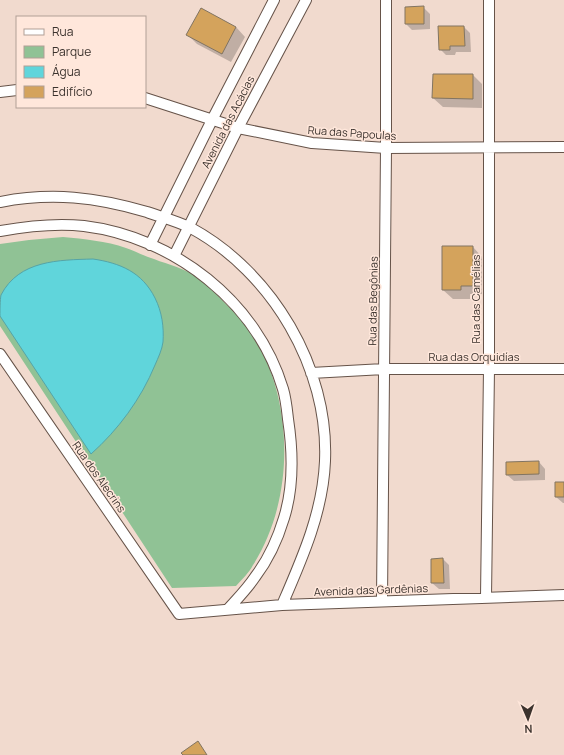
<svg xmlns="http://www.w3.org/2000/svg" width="564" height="755" font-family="Manrope,sans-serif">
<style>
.green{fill:#90c295}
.water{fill:#60d5db;stroke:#55a4a7}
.shadow{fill:#0003}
.building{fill:#d4a35c;stroke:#817462}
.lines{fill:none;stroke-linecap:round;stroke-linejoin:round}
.minor-casing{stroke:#665349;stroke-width:12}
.minor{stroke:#fff;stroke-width:10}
.labels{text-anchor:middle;stroke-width:3;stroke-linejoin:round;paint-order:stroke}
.street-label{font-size:11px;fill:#3c332e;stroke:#ffe7db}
</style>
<rect width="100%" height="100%" fill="#f1dace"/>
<path class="green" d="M63,237C84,239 106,241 126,248C135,251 144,256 154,259C169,265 185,268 198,278C208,285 216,294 225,303C229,308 235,312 240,317C294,383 299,493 253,565C249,573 242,579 236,586L172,588L0,326V244L29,240Z"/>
<path class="water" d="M93,259C120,263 142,272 155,298C162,312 164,327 163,342C162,350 158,358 155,365C141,399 118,430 91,454L0,316C0,310 0,300 1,295C19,260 59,260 93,259Z"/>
<path class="shadow" d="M423,7L430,14V29L412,30L406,24Z
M236,27L245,37L231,62L197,44L188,35Z
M464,27L470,33L471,52H456L455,55H446L440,49Z
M473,75L482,84V108L443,107L433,98Z
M473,247L482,257V294H470V299H453L443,290Z
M539,462L545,469V480L514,481L507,475Z
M564,483V503H563L556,497Z
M443,559L449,565L450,589H439L432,583Z"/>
<path class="building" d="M424,6V24H405V7Z
M201,8L236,27L222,54L186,35Z
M438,26H464L465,46H450V50H439Z
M433,74H473V99L432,98Z
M442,246H473V286H461V290H442Z
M539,461V474L506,475V462Z
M555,482H564V497H555Z
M443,558L444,583H431V559Z
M198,741L207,755H183L181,753Z"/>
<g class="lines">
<defs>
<path id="minor" d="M0,92L17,90
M145,98L238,128L312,143L386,148L564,147
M0,202C52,192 96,197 147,212C161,217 177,221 191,228C272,272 329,368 325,461C323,512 302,559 282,605
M0,231C28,226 56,223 84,226C174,237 257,302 283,389C286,399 287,410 288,419C293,452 294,486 284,518C278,538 268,560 255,577C247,589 237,599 228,609
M150,245L212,120L274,0
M174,256L238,128L306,0
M0,354L179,614L282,605L564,595
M311,373L384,369H564
M486,597L489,369V0
M382,601L386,148V0"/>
</defs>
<use href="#minor" class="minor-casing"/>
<use href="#minor" class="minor"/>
</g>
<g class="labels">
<g class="street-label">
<text transform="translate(228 122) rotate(-63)" y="4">Avenida das Acácias</text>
<text transform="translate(352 133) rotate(4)" y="4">Rua das Papoulas</text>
<text transform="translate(476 299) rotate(-90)" y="4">Rua das Camélias</text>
<text transform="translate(373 301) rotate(-89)" y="4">Rua das Begônias</text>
<text x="474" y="361">Rua das Orquidías</text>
<text transform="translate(99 477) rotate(55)" y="4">Rua dos Alecrins</text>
<text transform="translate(371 590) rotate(-2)" y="4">Avenida das Gardênias</text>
</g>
</g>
<rect x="16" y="16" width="130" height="92" fill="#ffe7db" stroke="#b19f96"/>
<rect x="24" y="29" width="20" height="6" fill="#ffffff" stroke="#b19f96"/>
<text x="52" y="36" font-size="12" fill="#3c332e">Rua</text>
<rect x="24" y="46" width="20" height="12" fill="#90c295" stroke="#b19f96"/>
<text x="52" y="56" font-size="12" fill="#3c332e">Parque</text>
<rect x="24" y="66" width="20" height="12" fill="#60d5db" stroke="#b19f96"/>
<text x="52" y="76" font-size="12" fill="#3c332e">Água</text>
<rect x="24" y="86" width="20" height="12" fill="#d4a35c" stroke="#b19f96"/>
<text x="52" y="96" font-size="12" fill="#3c332e">Edifício</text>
<g transform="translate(528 719) rotate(178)" stroke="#ffe7db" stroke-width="3" paint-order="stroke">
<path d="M0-3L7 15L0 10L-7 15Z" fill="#3c332e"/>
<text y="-6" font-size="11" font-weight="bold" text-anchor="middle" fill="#3c332e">N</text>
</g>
</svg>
